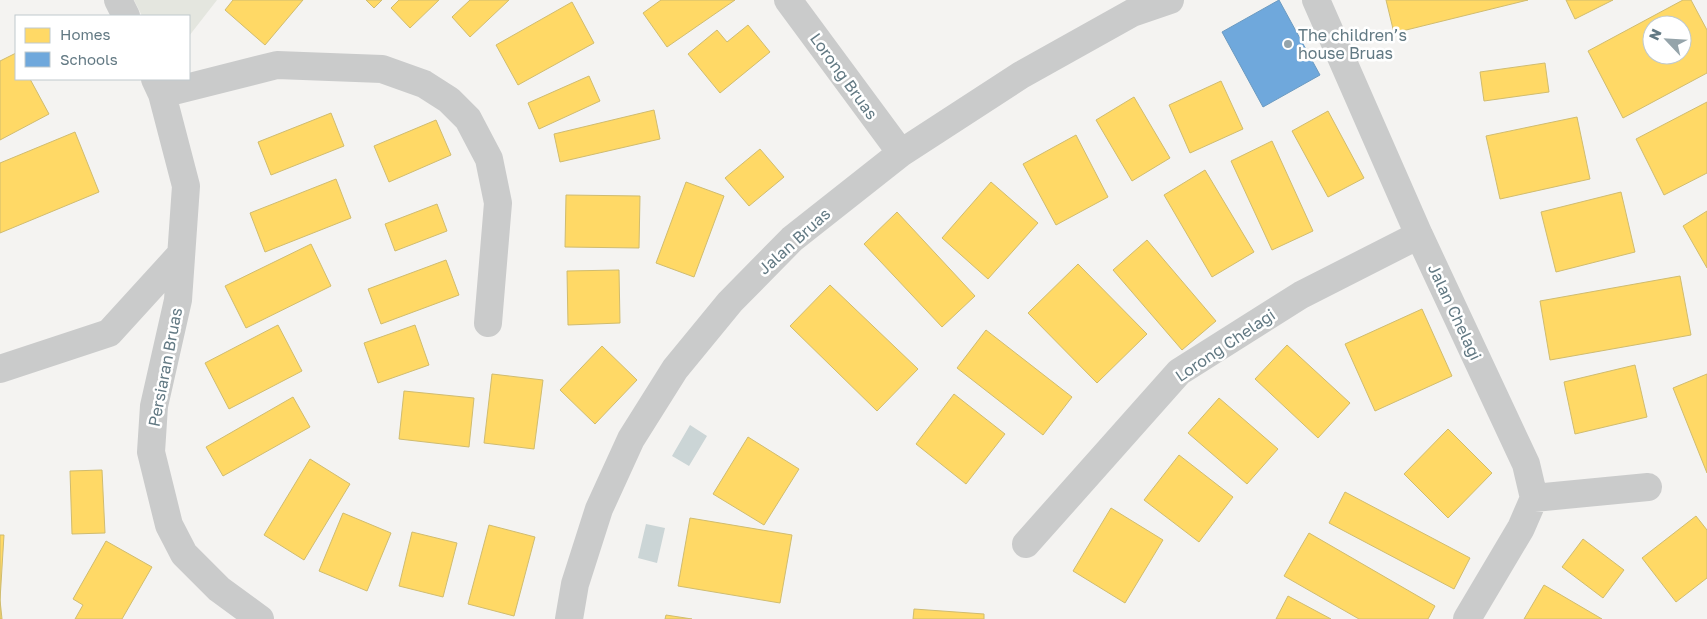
<svg xmlns="http://www.w3.org/2000/svg" width="1707" height="619" font-family="'Golos Text',sans-serif">
<style>
.green{fill:#e4e6df}
.water{fill:#cbd5d6}
.homes{fill:#ffd966;stroke:#d0bc6f;fill-rule:evenodd}
.schools{fill:#6fa8dc;stroke:#6b9ac1}
.lines{fill:none;stroke-linecap:round;stroke-linejoin:round}
.minor{stroke:#cacbcb;stroke-width:28}
.poi-dot{fill:#95a4aa;stroke:#fff;stroke-width:2}
.labels{text-anchor:middle;stroke-width:5;stroke-linejoin:round;paint-order:stroke}
.poi-label{font-size:16px;fill:#627983;stroke:#fff;text-anchor:start}
.street-label{font-size:16px;fill:#627983;stroke:#fff}
</style>
<rect width="100%" height="100%" fill="#f4f3f1"/>
<path class="green" d="M134,0H217L189,36V16H142Z"/>
<path class="water" d="M690,425L707,436L689,466L672,456Z
M646,524L665,528L657,563L638,558Z"/>
<path class="homes" d="M233,0H303L265,45L225,10Z
M366,0H382L374,8Z
M399,0H439L410,28L391,8Z
M470,0H509L470,37L452,17Z
M661,0H735L667,47L643,13Z
M1386,0H1528L1394,33Z
M1566,0H1613L1575,19Z
M1683,0H1691L1707,30V73L1623,118L1588,51ZM1652,25H1682V55H1652Z
M572,2L594,43L518,85L496,45Z
M748,25L770,52L720,93L688,54L717,30L727,42Z
M16,53V79H30L49,114L0,140V61Z
M1545,63L1549,92L1484,101L1480,72Z
M589,76L600,101L539,129L528,103Z
M1221,81L1243,129L1190,153L1169,105Z
M1134,97L1170,158L1132,181L1096,120Z
M1707,102V173L1664,195L1636,139Z
M654,110L660,139L560,162L554,134Z
M1328,111L1364,178L1328,197L1292,131Z
M331,113L344,146L271,175L258,142Z
M1577,117L1590,179L1500,199L1486,136Z
M436,120L451,155L389,182L374,146Z
M75,132L99,192L0,233V163Z
M1076,135L1108,197L1056,225L1023,164Z
M1272,141L1313,231L1272,250L1231,161Z
M760,149L784,177L749,206L725,178Z
M1205,170L1254,252L1212,277L1164,195Z
M336,179L351,218L265,252L250,213Z
M686,182L724,196L694,277L656,263Z
M991,182L1038,223L988,279L942,238Z
M1621,192L1635,252L1556,272L1541,212Z
M566,195L640,196L639,248L565,247Z
M437,204L447,231L395,251L385,224Z
M1707,211V268L1683,226Z
M897,212L975,296L942,327L864,244Z
M1147,240L1216,321L1182,350L1113,270Z
M311,244L331,286L246,328L225,286Z
M446,260L459,295L381,324L368,289Z
M1078,264L1147,334L1097,383L1028,313Z
M619,270L620,323L568,325L567,271Z
M1680,276L1691,335L1550,360L1540,301Z
M830,285L918,369L877,411L790,326Z
M1422,309L1452,376L1375,411L1345,344Z
M278,325L302,371L229,409L205,363Z
M415,325L429,365L378,383L364,343Z
M986,330L1072,397L1043,435L957,368Z
M1287,345L1350,403L1318,438L1255,379Z
M602,346L637,380L595,424L560,390Z
M1635,365L1647,417L1575,434L1564,382Z
M492,374L543,380L534,449L484,443Z
M1707,374V473L1673,388Z
M404,391L474,398L469,447L399,439Z
M954,394L1005,434L966,484L916,444Z
M293,397L310,427L223,476L206,447Z
M1219,398L1278,449L1247,484L1188,433Z
M1448,429L1492,473L1448,518L1404,474Z
M748,437L799,469L764,525L713,494Z
M1179,455L1233,497L1199,542L1144,500Z
M310,459L350,484L304,560L264,535Z
M102,470L105,533L72,534L70,471Z
M1345,492L1470,558L1454,589L1329,523Z
M1111,508L1163,540L1125,603L1073,571Z
M343,513L391,533L367,591L319,571Z
M1696,516L1707,530V578L1676,602L1642,558Z
M690,518L792,535L780,603L678,586Z
M489,525L535,537L514,616L468,604Z
M412,532L457,543L443,597L399,586Z
M1309,533L1435,606L1428,619H1359L1284,576Z
M0,535H4L0,600L2,619H0Z
M1583,539L1624,570L1603,598L1562,567Z
M106,541L152,567L122,619H75L83,605L73,599Z
M1544,585L1602,619H1524Z
M1288,596L1331,619H1276Z
M914,609L984,614V619H913Z
M666,615L692,619H665Z"/>
<path class="schools" d="M1279,0L1320,75L1263,107L1222,32Z"/>
<g class="lines">
<path class="minor" d="M118,0L126,16
M788,0L901,153
M1316,0L1419,235L1526,464L1534,498L1521,528L1467,619
M155,79L162,94L186,186L178,300L154,406L151,452L169,525L184,554L219,589L260,619
M162,94L277,65L382,69L424,84L449,100L468,119L489,159L498,203L488,323
M0,369L109,333L181,254
M1534,498L1648,487
M1026,544L1179,372L1301,295L1419,235
M569,619L575,584L599,509L631,439L675,369L730,302L792,239L901,153L1021,75L1132,13L1170,0"/>
</g>
<circle class="poi-dot" cx="1288" cy="44" r="5"/>
<g class="labels">
<g class="poi-label">
<text x="1298" y="41">The children’s<tspan x="1298" dy="18">house Bruas</tspan></text>
</g>
<g class="street-label">
<text transform="translate(844 76) rotate(54)" y="6">Lorong Bruas</text>
<text transform="translate(794 241) rotate(-42)" y="6">Jalan Bruas</text>
<text transform="translate(1455 312) rotate(65)" y="6">Jalan Chelagi</text>
<text transform="translate(1225 345) rotate(-34)" y="6">Lorong Chelagi</text>
<text transform="translate(165 367) rotate(-79)" y="6">Persiaran Bruas</text>
</g>
</g>
<rect x="15" y="15" width="175" height="65" fill="#ffffff" stroke="#c0c9cd"/>
<rect x="25" y="28" width="25" height="15" fill="#ffd966" stroke="#c0c9cd"/>
<text x="60" y="40" font-size="15" fill="#627983">Homes</text>
<rect x="25" y="52" width="25" height="15" fill="#6fa8dc" stroke="#c0c9cd"/>
<text x="60" y="65" font-size="15" fill="#627983">Schools</text>
<g transform="translate(1667 40) rotate(295)"><circle r="24" fill="#ffffff" stroke="#c0c9cd"/>
<path d="M0-4L9 19L0 12L-9 19Z" fill="#95a4aa"/>
<text y="-8" font-size="14" font-weight="bold" text-anchor="middle" fill="#627983">N</text>
</g>
</svg>
